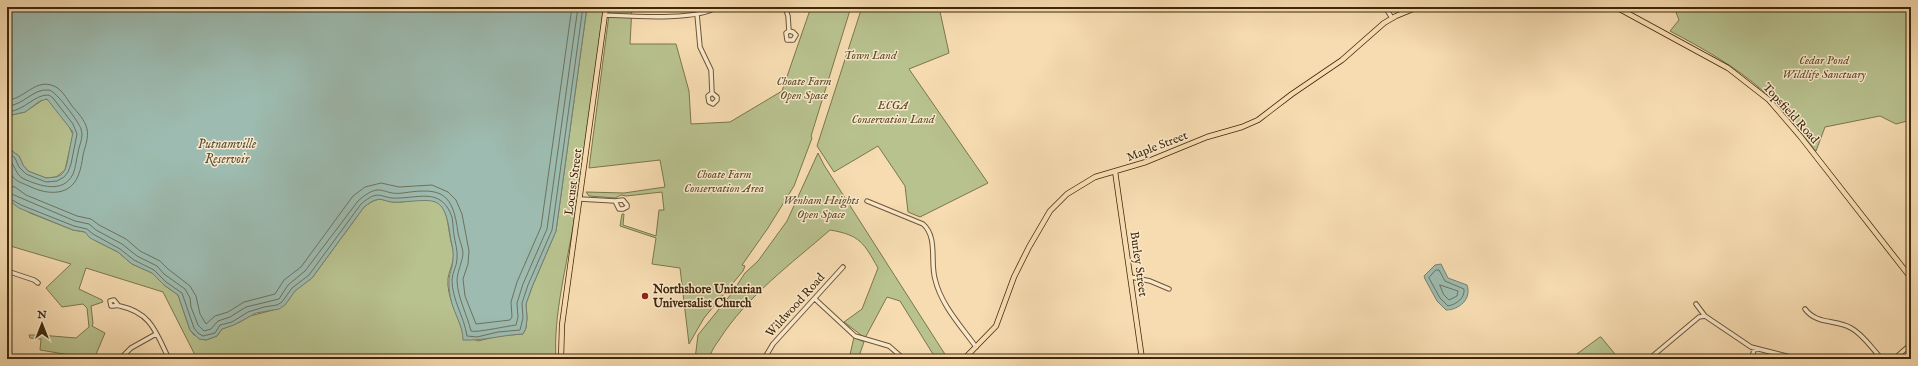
<svg xmlns="http://www.w3.org/2000/svg" width="1918" height="366" font-family="'IM FELL English',serif">
<style>
.green{fill:#b8c28f;stroke:#7c754c}
.water{fill:#9dbbb0;stroke:#77806e}
.lines{fill:none;stroke-linecap:round;stroke-linejoin:round}
.shore{stroke:#6e725d;stroke-width:1}
.minor-casing{stroke:#6d5534;stroke-width:5.5}
.major-casing{stroke:#3f280a;stroke-width:6}
.minor{stroke:#fae8cc;stroke-width:3.5}
.major{stroke:#f7dcb1;stroke-width:4.5}
.poi-dot{fill:#8f2418;stroke:#fae8cc;stroke-width:1.5}
.labels{text-anchor:middle;stroke-width:3;stroke-linejoin:round;paint-order:stroke}
.park-label{font-size:12px;font-style:italic;fill:#5d4e2b;stroke:#fae8cc}
.street-label{font-size:12px;fill:#3f280a;stroke:#fae8cc}
.poi-label{font-size:12px;font-weight:bold;fill:#3f280a;stroke:#fae8cc;text-anchor:start}
.water-label{font-size:13px;font-style:italic;fill:#564d34;stroke:#fae8cc}
</style>
<rect width="100%" height="100%" fill="#f7dcb1"/>
<filter id="stains"><feTurbulence type="fractalNoise" baseFrequency=".005" numOctaves="4"/><feColorMatrix values="0 0 0 0 .2 0 0 0 0 .09 0 0 0 0 .02 0 0 0 .5 -.17"/></filter>
<radialGradient id="worn" r=".72"><stop offset=".6" stop-color="#630" stop-opacity="0"/><stop offset="1" stop-color="#630" stop-opacity=".3"/></radialGradient>
<path class="green" d="M587,7H605C595,78 585,150 574,221C567,264 553,316 556,359H197L163,292L86,268L79,289L102,300L103,302L91,306L93,323L92,326L105,333L94,359L40,350L41,339L30,338L29,335H40L76,338L89,327L87,308L83,304L62,307L46,288L71,264L7,245V199L30,213L73,230L85,232L96,241L118,252L132,264L152,273L164,285L178,295L190,330L194,335L206,340L217,336L222,329L240,322L250,316L273,310L288,301L294,291L312,278L364,207C384,192 382,204 401,202C411,201 422,198 432,200C448,205 447,222 450,236C451,245 455,251 453,260C452,266 449,272 448,278C446,297 459,316 463,334L478,341L498,336L523,334L526,328L527,318L526,304L532,287L556,231Z
M610,7H632L630,44H676L689,91L691,124L730,122L782,91L811,7H851L811,136L812,138L794,186L768,228L742,265L745,266L743,271L704,318L689,344L680,268L652,264L656,238L620,226L622,214H624L623,225L656,236L659,210H664L662,192L626,196L621,195L615,198L589,196L586,192L624,193L665,187L660,160L589,168Z
M862,7H939L949,53L909,69L988,183L920,217L908,212L905,186L878,146L834,172L817,146Z
M1674,7H1911V120L1896,124L1880,116L1825,127L1816,151C1799,131 1782,109 1763,91C1735,66 1702,48 1670,31L1679,20Z
M44,99L50,100L69,126L73,135L65,170L56,177L46,178L28,171L23,165L19,156L12,151L7,143V116L25,112Z
M818,153L824,165L948,359H936L900,301L887,297L865,338L844,322L862,309L878,268C864,243 860,235 830,230C791,264 747,296 719,340C715,346 710,352 710,359H695L698,335L732,293L745,273L758,261L787,221Z
M854,337L864,342L858,359H849Z
M1601,337L1619,359H1570L1600,337Z"/>
<path class="water" d="M7,7H587L556,231L532,287L526,304L527,318L526,328L523,334C502,335 483,341 463,340C463,325 454,314 451,300C450,295 449,290 449,285C448,275 453,268 453,258C454,250 451,243 450,234C444,194 435,200 400,202C381,204 383,192 364,207L312,278L295,291L285,305L279,309L256,313L234,325L222,329L217,336L206,340L199,339L190,330L178,295L164,285L152,273L132,264L118,252L90,238L85,232L73,230L19,208L7,199V143L12,151L19,156L23,165L28,171L46,178L56,177L61,175L65,170L67,163L73,132L47,99L40,101L25,112L7,116Z
M1441,264L1448,278L1467,285C1472,299 1459,310 1446,310L1437,301L1425,279L1424,276L1435,265Z"/>
<g class="lines">
<path class="shore" d="M7,100C23,100 34,80 51,85C62,88 66,98 72,106C78,113 85,120 87,129C89,138 85,146 83,155C82,162 81,169 78,176C70,196 48,195 31,187C18,181 14,182 7,167
M7,106C23,106 33,88 49,90C56,91 79,122 81,129C84,137 79,145 78,153C76,160 76,167 73,174C63,194 40,186 24,179C15,175 15,163 7,158
M7,112C25,111 34,94 49,95L53,98L73,124L77,134L71,164L68,172L64,177L57,181L46,182L26,174L19,167L15,158L7,151
M7,186L15,187L26,195L77,216L91,219L99,225L126,239L140,251L160,261L168,269L190,286L196,296L200,314L206,324L215,316L228,312L244,302L275,294L284,280L301,267L353,196L365,187L381,183L399,187L432,185L448,192L456,200L462,214L469,251L468,264L463,279L465,296L476,324L510,320L512,317L511,302L517,282L541,227L572,7
M7,192L75,221L89,224L96,230L122,244L137,256L157,266L164,274L185,289L190,298L191,307L198,325L204,331L211,329L218,321L230,317L246,307L279,299L288,285L305,271L358,201C382,180 381,196 403,193C442,187 453,193 458,233C459,240 463,247 463,254C462,263 457,272 457,281C458,299 467,314 471,331C476,333 507,326 516,325L518,317L517,303L523,284L547,229L578,7
M7,197L21,205L74,226L87,229L93,234L120,249L134,260L154,270L166,282L182,293L194,328L198,333L203,336L215,333L220,325L232,322L248,312L264,307L277,305L282,302L292,288L309,275L361,204C381,187 380,200 400,198C422,197 442,189 452,217C453,222 453,229 454,235C455,243 458,250 457,259C457,266 452,273 452,280C452,300 464,316 467,336L477,337L498,332L520,330L523,318L522,303L528,285L552,230L583,7
M1436,270H1439L1445,281L1464,289C1465,298 1457,304 1448,306L1440,298L1429,278Z
M1440,285L1458,291L1457,296L1449,300L1444,295Z"/>
<defs>
<path id="minor" d="M785,7L788,16L789,31L786,33L787,40H793L796,35L793,32L789,31
M1385,7L1392,18
M697,14L700,47L711,70L712,93L708,96L709,102L713,104L717,100V97L712,93
M605,15C629,16 700,21 716,7
M580,199L615,201L619,209H623L627,207V205L623,200L615,201
M867,201L923,224C938,237 930,262 935,279C941,305 961,326 976,347
M7,271L34,280L38,283
M1131,277L1150,281L1169,289
M815,299L855,336L889,346L904,359
M1696,304L1705,316L1751,347L1798,359
M118,305L114,300L110,301L111,306C115,306 117,305 120,306C152,313 156,333 169,359
M1805,309C1817,325 1835,319 1851,328C1863,334 1872,349 1882,359
M120,359L131,348L156,334
M764,359L773,344L843,267
M1649,359L1699,317L1705,316
M1751,359L1755,348
M1894,359L1911,344"/>
<path id="major" d="M1616,7L1728,68L1769,100L1800,136L1911,278
M1115,171L1142,359
M561,359L562,325L606,7
M964,359L996,326L1014,277L1029,247L1050,211L1067,194L1095,177L1146,162L1207,137L1242,127L1258,120L1292,94L1342,60L1384,23L1396,16L1418,7"/>
</defs>
<use href="#minor" class="minor-casing"/>
<use href="#major" class="major-casing"/>
<use href="#minor" class="minor"/>
<use href="#major" class="major"/>
</g>
<circle class="poi-dot" cx="645" cy="296" r="4"/>
<g class="labels">
<g class="park-label">
<text x="870" y="59">Town Land</text>
<text x="1824" y="64">Cedar Pond<tspan x="1824" dy="14">Wildlife Sanctuary</tspan></text>
<text x="804" y="85">Choate Farm<tspan x="804" dy="14">Open Space</tspan></text>
<text x="893" y="109">ECGA<tspan x="893" dy="14">Conservation Land</tspan></text>
<text x="724" y="178">Choate Farm<tspan x="724" dy="14">Conservation Area</tspan></text>
<text x="821" y="204">Wenham Heights<tspan x="821" dy="14">Open Space</tspan></text>
</g>
<g class="street-label">
<text transform="translate(1791 113) rotate(48)" y="4">Topsfield Road</text>
<text transform="translate(1157 146) rotate(-21)" y="4">Maple Street</text>
<text transform="translate(573 182) rotate(-82)" y="4">Locust Street</text>
<text transform="translate(1139 264) rotate(82)" y="4">Burley Street</text>
<text transform="translate(795 305) rotate(-48)" y="4">Wildwood Road</text>
</g>
<g class="poi-label">
<text x="653" y="293">Northshore Unitarian<tspan x="653" dy="14">Universalist Church</tspan></text>
</g>
<g class="water-label">
<text x="227" y="148">Putnamville<tspan x="227" dy="15">Reservoir</tspan></text>
</g>
</g>
<rect width="1918" height="366" fill="none" stroke="#f7dcb1" stroke-width="24"/>
<rect x="8" y="8" width="1902" height="350" fill="none" stroke="#3f280a" stroke-width="2"/>
<rect x="12" y="12" width="1894" height="342" fill="none" stroke="#3f280a"/>
<g transform="translate(42 324)" stroke="#fae8cc" stroke-width="3" paint-order="stroke">
<path d="M0-3L7 15L0 10L-7 15Z" fill="#3f280a"/>
<text y="-6" font-size="11" font-weight="bold" text-anchor="middle" fill="#3f280a">N</text>
</g>
<rect width="100%" height="100%" filter="url(#stains)"/>
<rect width="100%" height="100%" fill="url(#worn)"/>
</svg>
